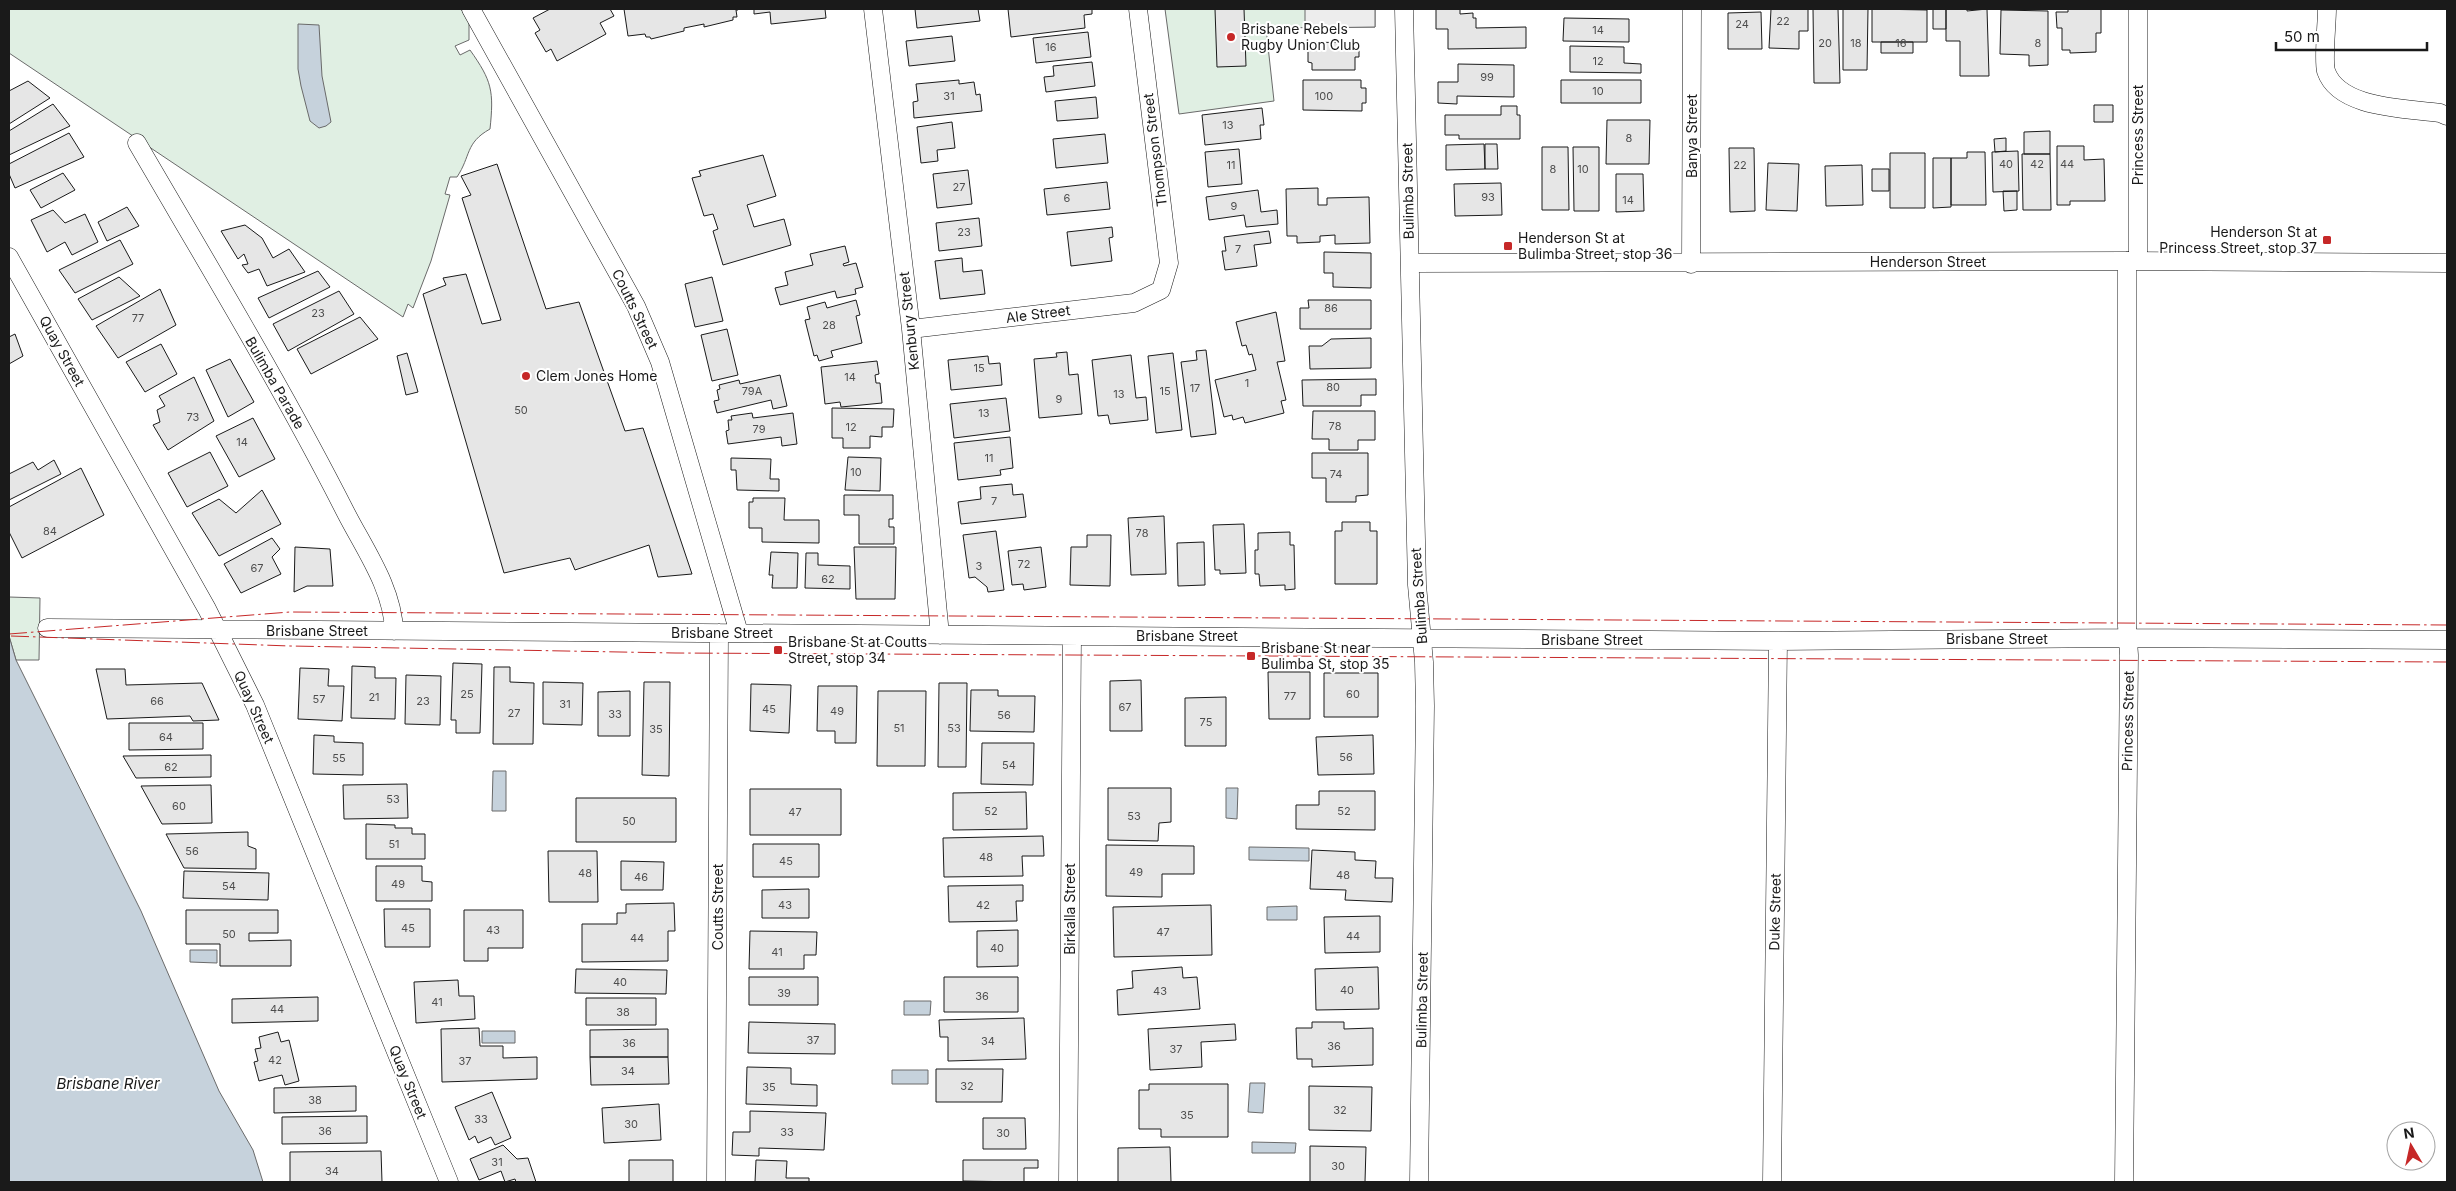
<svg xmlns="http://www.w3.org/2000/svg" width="2456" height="1191" font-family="Inter,sans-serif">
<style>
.green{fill:#e0efe3;stroke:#6a6a6a}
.parking{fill:#ededed;stroke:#6a6a6a}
.water{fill:#c6d2dc;stroke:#6a6a6a}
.building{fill:#e6e6e6;stroke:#1a1a1a}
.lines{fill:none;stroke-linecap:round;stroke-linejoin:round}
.minor-casing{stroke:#1a1a1a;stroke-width:19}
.minor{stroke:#fff;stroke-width:18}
.power{stroke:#c62828;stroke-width:1;stroke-dasharray:18 4 2.5 4;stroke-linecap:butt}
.poi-dot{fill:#c62828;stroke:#fff;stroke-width:2}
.labels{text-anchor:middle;stroke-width:4;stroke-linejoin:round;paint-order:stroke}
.number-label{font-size:11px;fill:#4d4d4d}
.poi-label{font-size:14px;fill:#1a1a1a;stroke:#fff;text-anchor:start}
.street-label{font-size:14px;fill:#1a1a1a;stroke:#fff}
.water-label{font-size:15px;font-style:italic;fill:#1a1a1a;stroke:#fff}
</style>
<rect width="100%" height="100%" fill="#fff"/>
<path class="green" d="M9,9H461L469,23V40L455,46L460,55L470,50C492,81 494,91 490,129C465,143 471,156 457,177H450L445,194L450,195L431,261L413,308L408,304L403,317L9,53Z
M1165,9H1375V27L1266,28L1274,101L1179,114Z
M9,597L40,598L39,660H16L9,636Z"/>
<path class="parking" d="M1305,9H1375V27L1305,28Z"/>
<path class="water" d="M298,24L319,25L322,76L331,122L326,126L319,128L310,121L301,86L298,69Z
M9,636L16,660L141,911L219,1091L253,1150L263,1182H9Z
M493,771H506V811H492Z
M1226,788H1238L1237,819L1226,818Z
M1249,847L1309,848V861L1249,860Z
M1297,906V920H1267V907Z
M190,950H217V963L190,962Z
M904,1001H931L930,1015H904Z
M482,1031H515V1043H482Z
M892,1070H928V1084H892Z
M1250,1083H1265L1263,1113L1248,1112Z
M1252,1142L1296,1143L1295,1153H1252Z"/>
<path class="building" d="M550,9H610L614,16L600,23L606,34L557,61L551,49L546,52L535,33L540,30L533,18Z
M624,9H738V10H736L737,17H733V20L704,27V24L684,28V31L651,39L650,37H646L645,34L628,36Z
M754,9H825L826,18L771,24L770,12L754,14Z
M915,9H978L980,21L917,28Z
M1008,9H1092V14L1084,15L1085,28L1011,37Z
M1215,9H1244L1246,66L1217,67Z
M1436,9H1460V14L1473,13V18H1476V28L1526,27V48L1448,49V29H1436Z
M1771,9H1808V31H1799V49L1769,48Z
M1813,9H1838L1840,83H1814Z
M1843,9H1868L1867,70H1843Z
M1872,9L1927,10V42H1872Z
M1933,9H1946V29H1933Z
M1946,9H1967V11L1987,9L1989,76H1960V41H1946Z
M2068,9H2101V33H2096V52L2070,53V50H2062V28H2057L2056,12H2068Z
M2001,10L2048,11V65L2029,66V55L2000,54Z
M1761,12L1762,49H1728V13Z
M1564,18L1629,19V42L1563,41Z
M1088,32L1091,57L1036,63L1033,38Z
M952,36L955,61L909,66L906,41Z
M1308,42L1359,43V57H1355V70H1312V63L1308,62Z
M1881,42H1913V53H1881Z
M1570,46L1624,47V63L1641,64V73L1570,72Z
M1092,62L1095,86L1046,92L1044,77L1054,76L1053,66Z
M1458,64L1514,65V97L1457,96V104L1438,103V82H1458Z
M959,80V84L974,82L976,95L980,94L982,111L914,118L913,102L918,101L916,84Z
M1303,80H1361V88H1366V103H1362V111L1303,110Z
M1561,80H1641V103H1561Z
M28,81L50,98L9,124V91Z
M1096,97L1098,118L1057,121L1055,101Z
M53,104L70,126L9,155V131Z
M2094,105H2113V122H2094Z
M1501,106H1517V115H1520V139H1459V135H1445V115H1501Z
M1262,108L1264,125H1260L1261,139L1205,145L1202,115Z
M1607,120H1650L1649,164H1606Z
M952,122L955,148L937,150L938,161L921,163L917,127Z
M2050,131V154H2024V132Z
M69,133L84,157L15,188L9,174V164Z
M1105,134L1108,163L1056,168L1053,139Z
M2006,138V151L1995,152L1994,139Z
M1484,144L1485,169L1446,170V145Z
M1485,144H1497L1498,169H1485Z
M2057,146H2084V160L2104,159L2105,201H2070V205H2057Z
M1542,147H1568L1569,210H1542Z
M1573,147H1599V211H1574Z
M1729,148H1754L1755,211L1730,212Z
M1239,149L1242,184L1208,187L1205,152Z
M2018,151L2019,191L1993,192L1992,152Z
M1967,152H1985L1986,205H1951V158H1967Z
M1890,153H1925V208H1890Z
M2022,154H2050L2051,210H2023Z
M763,155L776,196L747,205L754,227L784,219L791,245L723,265L713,231L718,229L713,214L704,216L692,178L701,176L699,171Z
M1933,158H1951V207L1933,208Z
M1768,163L1799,164L1797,211L1766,210Z
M497,164L546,309L579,302L625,431L643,428L692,574L658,577L649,545L575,570L570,558L504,573L423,294L446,285L443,278L466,274L482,324L501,320L462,198L471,195L461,176Z
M1862,165L1863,205L1826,206L1825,166Z
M1872,169H1889V191H1872Z
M968,170L972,204L937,208L933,174Z
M63,173L75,190L41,208L30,190Z
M1616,174H1643L1644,211L1616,212Z
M1107,182L1110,209L1047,215L1044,189Z
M1501,183L1502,215L1455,216L1454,184Z
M1318,188V205H1327V198L1369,197L1370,243L1335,244V235L1320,236V242L1297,243V236H1287L1286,189Z
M1258,190L1261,212L1277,210L1278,224L1246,227L1244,215L1209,220L1206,197Z
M2003,191H2017V210L2004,211Z
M127,207L139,226L107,241L98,222Z
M53,210L65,223L85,214L98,242L72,255L65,242L47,252L31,220Z
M979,218L982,246L939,251L936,223Z
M245,225L262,238L273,258L289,249L305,272L267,286L259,269L248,273L242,265L248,264L244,254L238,259L221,231Z
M1112,227L1113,237L1109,238L1112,261L1071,266L1067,232Z
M1269,231L1271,243L1254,245L1257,266L1225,270L1222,251H1226L1224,237Z
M120,240L133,264L75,293L59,270Z
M845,246L849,262L843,264L844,266L856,263L863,287L855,289L856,294L837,298L835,291L780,305L775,288L788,285L785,272L813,265L810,254Z
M1324,252L1371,253V288L1333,287V273H1324Z
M962,258L963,272L982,270L985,294L940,299L935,261Z
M318,271L330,287L269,318L258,298Z
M119,277L140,296L92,320L78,299Z
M712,277L723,321L695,327L685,284Z
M160,289L176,325L118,358L96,326Z
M339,291L354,314L288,351L273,324Z
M856,300L860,315L856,316L862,343L831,351L833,357L819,361L817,355L814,356L805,320L810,319L807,307L825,302L827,308Z
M1308,300H1371V329H1300V308H1309Z
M1276,312L1285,361L1277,362L1286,400L1281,401L1284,413L1245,423L1243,417L1233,420L1232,415L1224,417L1215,380L1256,370L1252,354L1249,355L1246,345L1242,346L1236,322Z
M360,317L378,339L311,374L297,349Z
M727,329L738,375L712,381L701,335Z
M15,334L23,356L9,364V337Z
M1371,338V368L1310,369L1309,346H1322L1331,339Z
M161,344L177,374L145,392L126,362Z
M1206,350L1216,434L1191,437L1181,362L1197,360L1196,351Z
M1067,352L1069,375L1078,374L1082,414L1039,418L1034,359L1057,357L1056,353Z
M407,353L418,392L406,395L397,356Z
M1173,353L1182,430L1156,433L1148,356Z
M1131,355L1136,398L1146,397L1148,420L1110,424L1108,415L1098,416L1092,360Z
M988,356L989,364L1000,363L1002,385L951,390L948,360Z
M230,359L254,402L228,417L206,370Z
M877,361L879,374L875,375L876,383H880L882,403L841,407L840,402L825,404L821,367Z
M780,375L787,406L773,409L771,400L717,413L714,401L719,400L717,390L720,389L719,385L739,380L740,384Z
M194,377L214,421L168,450L153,425L160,422L157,410L165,406L159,396Z
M1376,379V395H1361V406H1303L1302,380Z
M1006,398L1010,431L954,438L950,404Z
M832,408L894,409L893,427H882V437L870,436V448H843V438H832Z
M1313,411H1375V440H1358V450H1329V439H1312Z
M752,413L753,418L793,413L797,444L782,446L781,437L728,444L726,431L729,430L728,420H732L731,416Z
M253,418L275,459L239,477L216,436Z
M1010,437L1013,468L1000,470L1001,475L958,480L954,443Z
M210,452L228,486L187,507L168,473Z
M1312,453H1368V495L1356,496V502H1326V478H1312Z
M848,457L881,458L880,491L845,490Z
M731,458L771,459L770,479H779V491L737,490L736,470H731Z
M54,460L61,474L9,500V474L33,462L38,470Z
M81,468L104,515L22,558L9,532V507Z
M1012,484L1013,495L1023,494L1026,517L961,524L958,502L981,499L980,487Z
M262,490L281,524L219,556L192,513L219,499L236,513Z
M844,495H893V519H889V527H894V544H859V515H844Z
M753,498H785L784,520H819V543L762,542V528H749V502H753Z
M1164,516L1166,574L1131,575L1128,518Z
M1342,522H1370V531H1377V584H1335V531H1342Z
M1244,524L1246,573L1220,574V570H1215L1213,525Z
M996,531L1004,590L988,592L987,587L975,577L969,578L963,535Z
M1290,532V545H1294L1295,589L1285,590V585L1260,586L1259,574H1255V550H1258V533Z
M1087,535H1111L1110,586L1070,585L1071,547H1087Z
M272,538L280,549L272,557L281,574L241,593L224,564Z
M1204,542L1205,585L1178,586L1177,543Z
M295,547L330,549L333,586H307L294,592Z
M854,547H896L895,599H856Z
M1041,547L1046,587L1024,590L1023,584L1012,585L1008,551Z
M771,552L798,553L797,588H772L773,575H769Z
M806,553H818V565L850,566V589L805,588Z
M453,663L482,664L480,733H456V720H451Z
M352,666L375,667V678H396L395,719L351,718Z
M494,667H510V682L534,683L533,744H493Z
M300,668L329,669L328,686H344L342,721L298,719Z
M96,669H125L126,685L202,683L219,720L193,721L190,716L107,719Z
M1268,672H1310V719H1269Z
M1324,673H1378V717H1324Z
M406,675L441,676L440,725L405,724Z
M1141,680L1142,731H1110V681Z
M543,682L583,683L582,725L543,724Z
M644,682H670L669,776L642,775Z
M939,683H967L966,767H938Z
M751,684L791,685L789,733L750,731Z
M818,686H857L856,743H835V731H817Z
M971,690H998V696H1035L1034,732L970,731Z
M630,691V736H598V692Z
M878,691H926L925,766H877Z
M1226,697V746H1185V698Z
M129,723H203V749L129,750Z
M314,735L334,736V742L363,743V775L313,774Z
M1373,735L1374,774L1318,775L1316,737Z
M982,743H1034L1033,785L981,784Z
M211,755V777L136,778L123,756Z
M407,784L408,818L344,819L343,785Z
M211,785L212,823L162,824L141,786Z
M1108,788H1171V822L1159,823L1158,841L1108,840Z
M750,789H841V835H750Z
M1319,791H1375V830L1296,829V805H1319Z
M1026,792L1027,829L953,830V793Z
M576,798H676V842H576Z
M366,824L395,825V828H412V834H425V859H366Z
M248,832V846L256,849V869L184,868L166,834Z
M1043,836L1044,856H1022L1023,876L944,877L943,838Z
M753,844H819V877H753Z
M1106,845L1194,846V874H1162V897L1106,896Z
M1312,850L1355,852V860L1376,861L1375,878H1393L1392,902L1345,900L1346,890L1310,889Z
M548,851H597L598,902H549Z
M621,861L664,862L663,890H621Z
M376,866H422V881L432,882V901H376Z
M184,871L269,873L268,900L183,898Z
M1023,885V901H1016L1017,921L949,922L948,886Z
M809,889V918H762V890Z
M674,903L675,931H668V961L582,962V924H617V913H626V904Z
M1211,905L1212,955L1114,957L1113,907Z
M384,909H430V947H385Z
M186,910H278V933H249V941L291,940V966H220V944H186Z
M464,910H523V948H488V961H464Z
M1380,916V952L1325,953L1324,917Z
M1018,930V966L977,967V931Z
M750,931L817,932L816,955H804V969H749Z
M1182,967L1183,978L1197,977L1200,1009L1118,1015L1117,990L1133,988L1132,971Z
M1378,967L1379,1009L1316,1010L1315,969Z
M576,969L667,970L666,994L575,993Z
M749,977H818V1005H749Z
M944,977H1018V1012H944Z
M458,980L459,996H474L475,1019L416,1023L414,982Z
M318,997V1021L232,1023V999Z
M586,998H656V1025H586Z
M1024,1018L1026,1059L948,1061V1037H940L939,1020Z
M749,1022L835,1024V1054L748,1053Z
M1312,1022H1344V1029L1373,1028V1065L1312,1067V1059H1297L1296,1028H1312Z
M1235,1024L1236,1040L1201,1042L1202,1067L1150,1070L1148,1029Z
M479,1028L480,1046H503V1058L537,1057V1079L442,1082L441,1029Z
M668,1029V1057H590V1030Z
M278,1032L281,1042L289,1040L299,1081L285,1085L282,1075L259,1081L254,1062L258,1061L255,1049L261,1048L259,1037Z
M590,1057H668L669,1084L591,1085Z
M747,1067L791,1068V1084L817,1085V1106L746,1104Z
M936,1069H1003L1002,1102H936Z
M1149,1084H1228V1137H1161V1129H1139V1090H1149Z
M356,1086V1111L274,1113V1088Z
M1309,1086L1372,1087L1371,1131L1309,1130Z
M492,1092L511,1138L495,1145L491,1137L478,1143L475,1136L469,1140L455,1107Z
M659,1104L661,1140L604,1143L602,1108Z
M750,1111L826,1113L824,1150L759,1148V1156L732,1155L733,1132H750Z
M367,1116V1143L282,1144V1117Z
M983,1118H1025L1026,1149H983Z
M503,1145L517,1159L528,1158L536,1182H516L515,1179L505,1182L501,1171L479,1180L470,1159Z
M1310,1146L1366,1147L1365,1182H1310Z
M1170,1147L1171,1182H1118V1148Z
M381,1151L382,1182H290V1152Z
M629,1160H673V1182H629Z
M756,1160L787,1161L786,1178H809V1182H755Z
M963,1160H1038V1168H1024V1182L963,1181Z"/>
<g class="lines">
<defs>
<path id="minor" d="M471,9L636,306L660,362L739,633
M873,9L911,329L940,635
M1404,9L1417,585L1424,662L1425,706L1419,1182
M2138,9V261
M2327,9C2327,23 2323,60 2326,71C2339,109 2406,108 2440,113L2447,116
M137,143C208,265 282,387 346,513C365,550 393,589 394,631
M9,257L207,609L255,705L449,1182
M1410,263L2127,261L2447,263
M1691,264L1692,9
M911,329L1134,303L1161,290L1169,263L1138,9
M47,628L1778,641L2129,638L2447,640
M716,1182L719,633
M1068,1182L1072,636
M1772,1182L1778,641
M2124,1182L2129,655L2127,626V261"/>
</defs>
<use href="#minor" class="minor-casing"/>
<use href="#minor" class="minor"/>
<path class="power" d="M9,634L290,612L2447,625
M11,636L290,646L675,653L2447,662"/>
</g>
<g class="poi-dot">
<circle cx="1231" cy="37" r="5"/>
<rect x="2322" y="235" width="10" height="10" rx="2.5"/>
<rect x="1503" y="241" width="10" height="10" rx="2.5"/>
<circle cx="526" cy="376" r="5"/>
<rect x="773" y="645" width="10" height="10" rx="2.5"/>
<rect x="1246" y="651" width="10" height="10" rx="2.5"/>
</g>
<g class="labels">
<g class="number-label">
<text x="1783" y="25">22</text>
<text x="1742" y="28">24</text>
<text x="1598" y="34">14</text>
<text x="1825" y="47">20</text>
<text x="1856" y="47">18</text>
<text x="1901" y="47">16</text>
<text x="2038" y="47">8</text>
<text x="1051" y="51">16</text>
<text x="1598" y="65">12</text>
<text x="1487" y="81">99</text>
<text x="1598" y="95">10</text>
<text x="949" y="100">31</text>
<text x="1324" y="100">100</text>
<text x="1228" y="129">13</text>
<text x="1629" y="142">8</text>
<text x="2006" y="168">40</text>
<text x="2037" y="168">42</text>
<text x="2067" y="168">44</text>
<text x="1231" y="169">11</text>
<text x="1740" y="169">22</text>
<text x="1553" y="173">8</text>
<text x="1583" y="173">10</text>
<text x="959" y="191">27</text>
<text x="1488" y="201">93</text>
<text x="1067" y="202">6</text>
<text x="1628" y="204">14</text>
<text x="1234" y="210">9</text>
<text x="964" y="236">23</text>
<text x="1238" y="253">7</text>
<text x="1331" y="312">86</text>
<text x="318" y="317">23</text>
<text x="138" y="322">77</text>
<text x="829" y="329">28</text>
<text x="979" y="372">15</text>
<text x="850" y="381">14</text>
<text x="1247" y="387">1</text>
<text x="1333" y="391">80</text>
<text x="1195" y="392">17</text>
<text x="752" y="395">79A</text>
<text x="1165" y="395">15</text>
<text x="1119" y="398">13</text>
<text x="1059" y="403">9</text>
<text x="521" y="414">50</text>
<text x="984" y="417">13</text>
<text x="193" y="421">73</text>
<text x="1335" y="430">78</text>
<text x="851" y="431">12</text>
<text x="759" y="433">79</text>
<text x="242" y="446">14</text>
<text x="989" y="462">11</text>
<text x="856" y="476">10</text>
<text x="1336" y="478">74</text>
<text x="994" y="505">7</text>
<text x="50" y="535">84</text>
<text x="1142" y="537">78</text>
<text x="1024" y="568">72</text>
<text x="979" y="570">3</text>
<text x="257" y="572">67</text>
<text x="828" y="583">62</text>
<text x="467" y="698">25</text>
<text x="1353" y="698">60</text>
<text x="1290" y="700">77</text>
<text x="374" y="701">21</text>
<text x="319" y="703">57</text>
<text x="157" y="705">66</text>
<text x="423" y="705">23</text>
<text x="565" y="708">31</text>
<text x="1125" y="711">67</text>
<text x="769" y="713">45</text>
<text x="837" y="715">49</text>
<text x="514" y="717">27</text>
<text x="615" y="718">33</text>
<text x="1004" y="719">56</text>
<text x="1206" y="726">75</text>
<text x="899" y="732">51</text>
<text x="954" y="732">53</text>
<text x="656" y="733">35</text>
<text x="166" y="741">64</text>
<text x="1346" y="761">56</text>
<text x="339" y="762">55</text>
<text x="1009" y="769">54</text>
<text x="171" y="771">62</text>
<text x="393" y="803">53</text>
<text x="179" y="810">60</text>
<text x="991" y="815">52</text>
<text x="1344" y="815">52</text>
<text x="795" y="816">47</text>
<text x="1134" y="820">53</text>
<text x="629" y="825">50</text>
<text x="394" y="848">51</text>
<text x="192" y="855">56</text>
<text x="986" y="861">48</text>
<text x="786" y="865">45</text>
<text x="1136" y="876">49</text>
<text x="585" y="877">48</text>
<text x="1343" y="879">48</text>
<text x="641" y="881">46</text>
<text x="398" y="888">49</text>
<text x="229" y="890">54</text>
<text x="785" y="909">43</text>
<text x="983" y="909">42</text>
<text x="408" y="932">45</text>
<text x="493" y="934">43</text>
<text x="1163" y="936">47</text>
<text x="229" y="938">50</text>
<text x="1353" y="940">44</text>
<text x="637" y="942">44</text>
<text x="997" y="952">40</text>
<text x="777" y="956">41</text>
<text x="620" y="986">40</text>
<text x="1347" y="994">40</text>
<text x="1160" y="995">43</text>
<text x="784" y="997">39</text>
<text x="982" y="1000">36</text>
<text x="437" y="1006">41</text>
<text x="277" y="1013">44</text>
<text x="623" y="1016">38</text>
<text x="813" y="1044">37</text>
<text x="988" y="1045">34</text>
<text x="629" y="1047">36</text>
<text x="1334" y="1050">36</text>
<text x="1176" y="1053">37</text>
<text x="275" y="1064">42</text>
<text x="465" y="1065">37</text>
<text x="628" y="1075">34</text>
<text x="967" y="1090">32</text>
<text x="769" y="1091">35</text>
<text x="315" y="1104">38</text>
<text x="1340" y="1114">32</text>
<text x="1187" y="1119">35</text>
<text x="481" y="1123">33</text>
<text x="631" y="1128">30</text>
<text x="325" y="1135">36</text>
<text x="787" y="1136">33</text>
<text x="1003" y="1137">30</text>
<text x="497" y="1166">31</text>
<text x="1338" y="1170">30</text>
<text x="332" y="1175">34</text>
</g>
<g class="poi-label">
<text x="1241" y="34">Brisbane Rebels<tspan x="1241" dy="16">Rugby Union Club</tspan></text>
<text x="2317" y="237" text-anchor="end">Henderson St at<tspan x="2317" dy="16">Princess Street, stop 37</tspan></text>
<text x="1518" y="243">Henderson St at<tspan x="1518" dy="16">Bulimba Street, stop 36</tspan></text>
<text x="536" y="381">Clem Jones Home</text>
<text x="788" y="647">Brisbane St at Coutts<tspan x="788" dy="16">Street, stop 34</tspan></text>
<text x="1261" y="653">Brisbane St near<tspan x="1261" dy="16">Bulimba St, stop 35</tspan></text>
</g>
<g class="street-label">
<text transform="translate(2138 135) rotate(-90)" y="5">Princess Street</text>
<text transform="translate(1692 136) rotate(-90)" y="5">Banya Street</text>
<text transform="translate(1155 150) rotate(-97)" y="5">Thompson Street</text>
<text transform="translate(1408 191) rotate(-91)" y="5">Bulimba Street</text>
<text x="1928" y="267">Henderson Street</text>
<text transform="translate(635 309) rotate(64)" y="5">Coutts Street</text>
<text transform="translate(1038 314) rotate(-7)" y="5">Ale Street</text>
<text transform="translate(909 321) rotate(-96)" y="5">Kenbury Street</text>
<text transform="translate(62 351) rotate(61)" y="5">Quay Street</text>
<text transform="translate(275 383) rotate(60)" y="5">Bulimba Parade</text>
<text transform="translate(1419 596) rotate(-94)" y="5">Bulimba Street</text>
<text x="317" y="636">Brisbane Street</text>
<text x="722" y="638">Brisbane Street</text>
<text x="1187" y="641">Brisbane Street</text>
<text x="1997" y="644">Brisbane Street</text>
<text x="1592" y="645">Brisbane Street</text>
<text transform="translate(254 707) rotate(66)" y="5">Quay Street</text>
<text transform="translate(2128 721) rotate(-89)" y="5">Princess Street</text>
<text transform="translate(718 907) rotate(-90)" y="5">Coutts Street</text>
<text transform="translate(1070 909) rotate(-90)" y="5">Birkalla Street</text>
<text transform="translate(1775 912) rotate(-89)" y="5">Duke Street</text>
<text transform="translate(1422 1000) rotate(-89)" y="5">Bulimba Street</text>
<text transform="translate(408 1082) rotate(68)" y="5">Quay Street</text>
</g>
<g class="water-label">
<text x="108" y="1089">Brisbane River</text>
</g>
</g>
<rect width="2456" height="1191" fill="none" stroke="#1a1a1a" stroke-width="20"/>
<g transform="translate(2411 1146) rotate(351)"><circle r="24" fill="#ffffff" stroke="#a3a3a3"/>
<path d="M0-4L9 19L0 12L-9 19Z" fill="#c62828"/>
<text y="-8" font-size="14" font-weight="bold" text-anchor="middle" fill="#1a1a1a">N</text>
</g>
<path d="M2276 42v8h151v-8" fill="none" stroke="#1a1a1a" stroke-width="2.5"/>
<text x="2284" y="42" font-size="15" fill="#1a1a1a" stroke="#ffffff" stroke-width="4" paint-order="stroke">50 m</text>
</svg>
